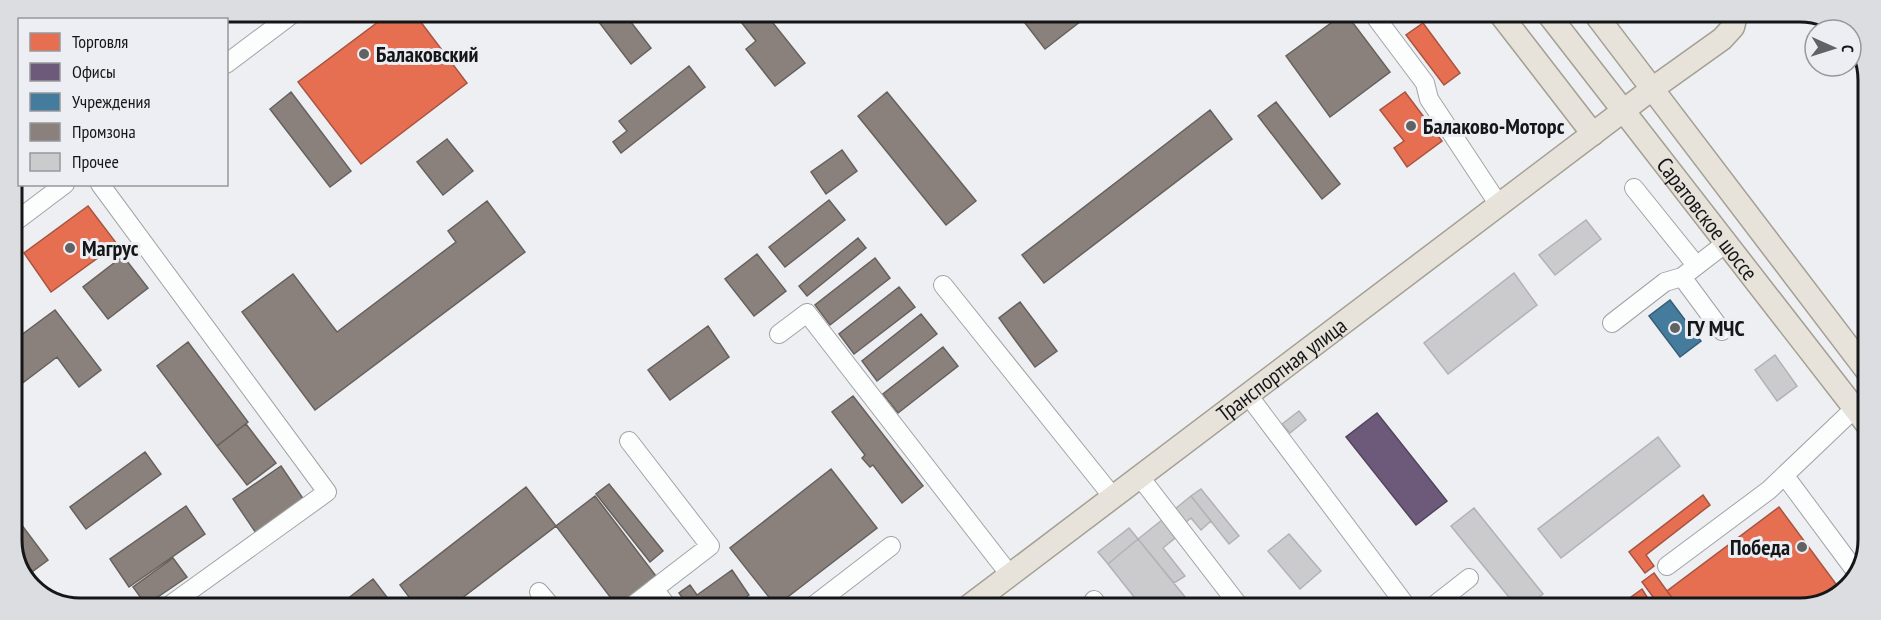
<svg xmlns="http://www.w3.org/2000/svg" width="1881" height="620" font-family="'PT Sans Narrow',sans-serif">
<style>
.shops{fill:#e76f51;stroke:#a85440;stroke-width:1.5}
.offices{fill:#6d597a;stroke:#53455d;stroke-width:1.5}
.public{fill:#457b9d;stroke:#375d75;stroke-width:1.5}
.industry{fill:#8a817c;stroke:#67615e;stroke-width:1.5}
.building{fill:#cbcbce;stroke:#b2b2b4;stroke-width:1.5}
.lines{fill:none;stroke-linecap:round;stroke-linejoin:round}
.minor-casing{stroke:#a2a3a6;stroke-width:20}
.major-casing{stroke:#a49f92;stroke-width:25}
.minor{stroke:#fcfdfd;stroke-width:18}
.major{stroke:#e7e3db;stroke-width:22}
.poi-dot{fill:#616264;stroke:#eceef3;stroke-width:2}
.labels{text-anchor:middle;stroke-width:6;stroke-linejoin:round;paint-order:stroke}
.poi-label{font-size:22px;font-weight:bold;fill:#151618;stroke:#eceef3;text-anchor:start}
.street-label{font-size:22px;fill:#151618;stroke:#eceef3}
.rim{fill:none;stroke:#151618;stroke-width:3}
</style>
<rect width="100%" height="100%" fill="#edeff2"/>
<path class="shops" d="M390,13H414L467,83L361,164L298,82Z
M1423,23L1460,73L1444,85L1406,35Z
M1405,92L1442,141L1407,167L1394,148L1404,141L1380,110Z
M88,206L117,244L51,292L24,253Z
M1703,495L1710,505L1646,555L1654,566L1645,573L1629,552Z
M1779,507L1839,588L1820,602L1801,608H1680L1667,591Z
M1654,573L1675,602L1667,608H1661L1642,582Z
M1852,578L1853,579L1842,594L1820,602Z
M1642,589L1654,608H1632L1627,600Z"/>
<path class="offices" d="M1377,413L1447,501L1416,525L1346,437Z"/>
<path class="public" d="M1670,300L1701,341L1680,357L1649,316Z"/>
<path class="industry" d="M592,13H624L651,48L631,64Z
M734,13H765L805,63L775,86L746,49L756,41Z
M1018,14H1090L1045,49Z
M1342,15H1347L1390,72L1330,117L1286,56Z
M689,66L705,87L621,153L613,142L627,131L619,121Z
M291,92L351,171L330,187L270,109Z
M887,92L976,201L946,225L858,116Z
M1276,102L1340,184L1322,199L1258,116Z
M1210,110L1232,139L1044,283L1022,255Z
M447,139L473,171L443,195L417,162Z
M842,150L857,171L826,194L811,172Z
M829,200L845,220L785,267L769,247Z
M487,201L525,252L315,410L242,312L293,274L337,332L456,242L448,231Z
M858,238L866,248L807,296L799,286Z
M757,254L786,291L754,316L725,279Z
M123,256L148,288L108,319L83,287Z
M875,258L890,278L830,325L815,305Z
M899,287L915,307L854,354L839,334Z
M1020,302L1057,351L1035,367L999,318Z
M55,310L101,370L79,387L57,357L16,388L12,383V342Z
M921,314L937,334L877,381L862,361Z
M708,326L729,357L670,400L648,370Z
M188,342L248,422L217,446L157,366Z
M943,347L958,366L898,413L883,394Z
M853,396L923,486L902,503L873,465L870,467L862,458L865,455L832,412Z
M246,424L276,463L247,485L217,446Z
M145,452L161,474L86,529L70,507Z
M281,466L304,500L256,533L233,499Z
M831,469L877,528L776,606L730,548Z
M609,484L663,551L650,562L596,494Z
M526,487L556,526L453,605H415L400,585Z
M595,496L656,576L617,606L556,526Z
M186,506L205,534L129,587L110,559Z
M12,512L48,560L25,577L12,545Z
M173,558L187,577L146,605L133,587Z
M732,570L749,595L733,606H688L679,593L690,585L697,595Z
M373,579L393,605H344L342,603Z"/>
<path class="building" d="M1586,220L1601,239L1555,275L1539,255Z
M1514,273L1537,305L1448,374L1424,343Z
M1775,355L1797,386L1777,401L1755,370Z
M1299,411L1306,420L1290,433L1282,424Z
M1658,437L1680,466L1561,558L1538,529Z
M1201,489L1239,536L1229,544L1191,496Z
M1191,496L1211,521L1201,530L1191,518L1186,522L1175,509Z
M1474,508L1543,594L1527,607H1517L1451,526Z
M1162,520L1175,538L1163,548L1185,576L1174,583L1138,539Z
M1129,528L1138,539L1108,564L1098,552Z
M1289,534L1321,571L1300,589L1268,551Z
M1138,539L1185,597L1173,607H1142L1108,564Z
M1185,597L1193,607H1173Z"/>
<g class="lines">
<defs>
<path id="minor" d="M1374,15L1425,83L1429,99L1499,205
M226,64L295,12
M100,184L327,492L170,605
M1634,188L1696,265
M12,224L65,184
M1682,277L1722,331
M943,285L1113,497
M1612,323L1665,282L1682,277L1726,243
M779,334L807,313L1010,575
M1248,395L1407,607
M629,441L710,546L654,589L667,606
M1785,476L1857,573
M1140,477L1240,607
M1667,566L1769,490L1855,408
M539,592L550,605
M1094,600L1099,607
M632,606L654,589
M813,606L891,546
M1432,607L1469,578"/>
<g id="major">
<path d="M1501,15L1593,134"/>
<path id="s1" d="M1549,15L1866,423"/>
<path d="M1596,15L1867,371"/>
<path id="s2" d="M969,606L1652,89L1722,39L1733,27L1736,15"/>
</g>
</defs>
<use href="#minor" class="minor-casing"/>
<use href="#major" class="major-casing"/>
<use href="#minor" class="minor"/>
<use href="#major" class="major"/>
</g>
<g class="poi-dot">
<circle cx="364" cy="54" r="6"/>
<circle cx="1411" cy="126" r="6"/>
<circle cx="70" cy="248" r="6"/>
<circle cx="1675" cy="328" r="6"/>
<circle cx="1802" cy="547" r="6"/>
</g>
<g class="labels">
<g class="poi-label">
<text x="376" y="62">Балаковский</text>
<text x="1423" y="134">Балаково-Моторс</text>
<text x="82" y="256">Магрус</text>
<text x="1687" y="336">ГУ МЧС</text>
<text x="1790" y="555" text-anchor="end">Победа</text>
</g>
<g class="street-label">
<text dy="8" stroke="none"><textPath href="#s1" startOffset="258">Саратовское шоссе</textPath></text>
<text dy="8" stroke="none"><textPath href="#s2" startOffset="392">Транспортная улица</textPath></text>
</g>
</g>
<path d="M0 0H1881V620H0ZM80 22H1800A58 58 0 0 1 1858 80V540A58 58 0 0 1 1800 598H80A58 58 0 0 1 22 540V80A58 58 0 0 1 80 22Z" fill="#dbdde1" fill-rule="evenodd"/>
<path class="rim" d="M80 22H1800A58 58 0 0 1 1858 80V540A58 58 0 0 1 1800 598H80A58 58 0 0 1 22 540V80A58 58 0 0 1 80 22Z"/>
<rect x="18" y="18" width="210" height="168" fill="#eceef3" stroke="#96989b" stroke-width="1.5"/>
<rect x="30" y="33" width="30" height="18" fill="#e76f51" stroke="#96989b" stroke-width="1.5"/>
<text x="72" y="48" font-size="18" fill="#151618">Торговля</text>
<rect x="30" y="63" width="30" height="18" fill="#6d597a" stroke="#96989b" stroke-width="1.5"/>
<text x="72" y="78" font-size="18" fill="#151618">Офисы</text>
<rect x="30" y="93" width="30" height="18" fill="#457b9d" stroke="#96989b" stroke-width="1.5"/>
<text x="72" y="108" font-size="18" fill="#151618">Учреждения</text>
<rect x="30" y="123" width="30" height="18" fill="#8a817c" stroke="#96989b" stroke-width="1.5"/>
<text x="72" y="138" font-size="18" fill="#151618">Промзона</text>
<rect x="30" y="153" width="30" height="18" fill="#cbcbce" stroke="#96989b" stroke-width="1.5"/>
<text x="72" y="168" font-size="18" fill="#151618">Прочее</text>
<g transform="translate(1833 48) rotate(93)"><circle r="28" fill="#eceef3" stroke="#96989b" stroke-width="1.5"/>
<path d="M0-4.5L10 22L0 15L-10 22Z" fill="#616264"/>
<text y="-9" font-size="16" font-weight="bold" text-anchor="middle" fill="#151618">С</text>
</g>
</svg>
